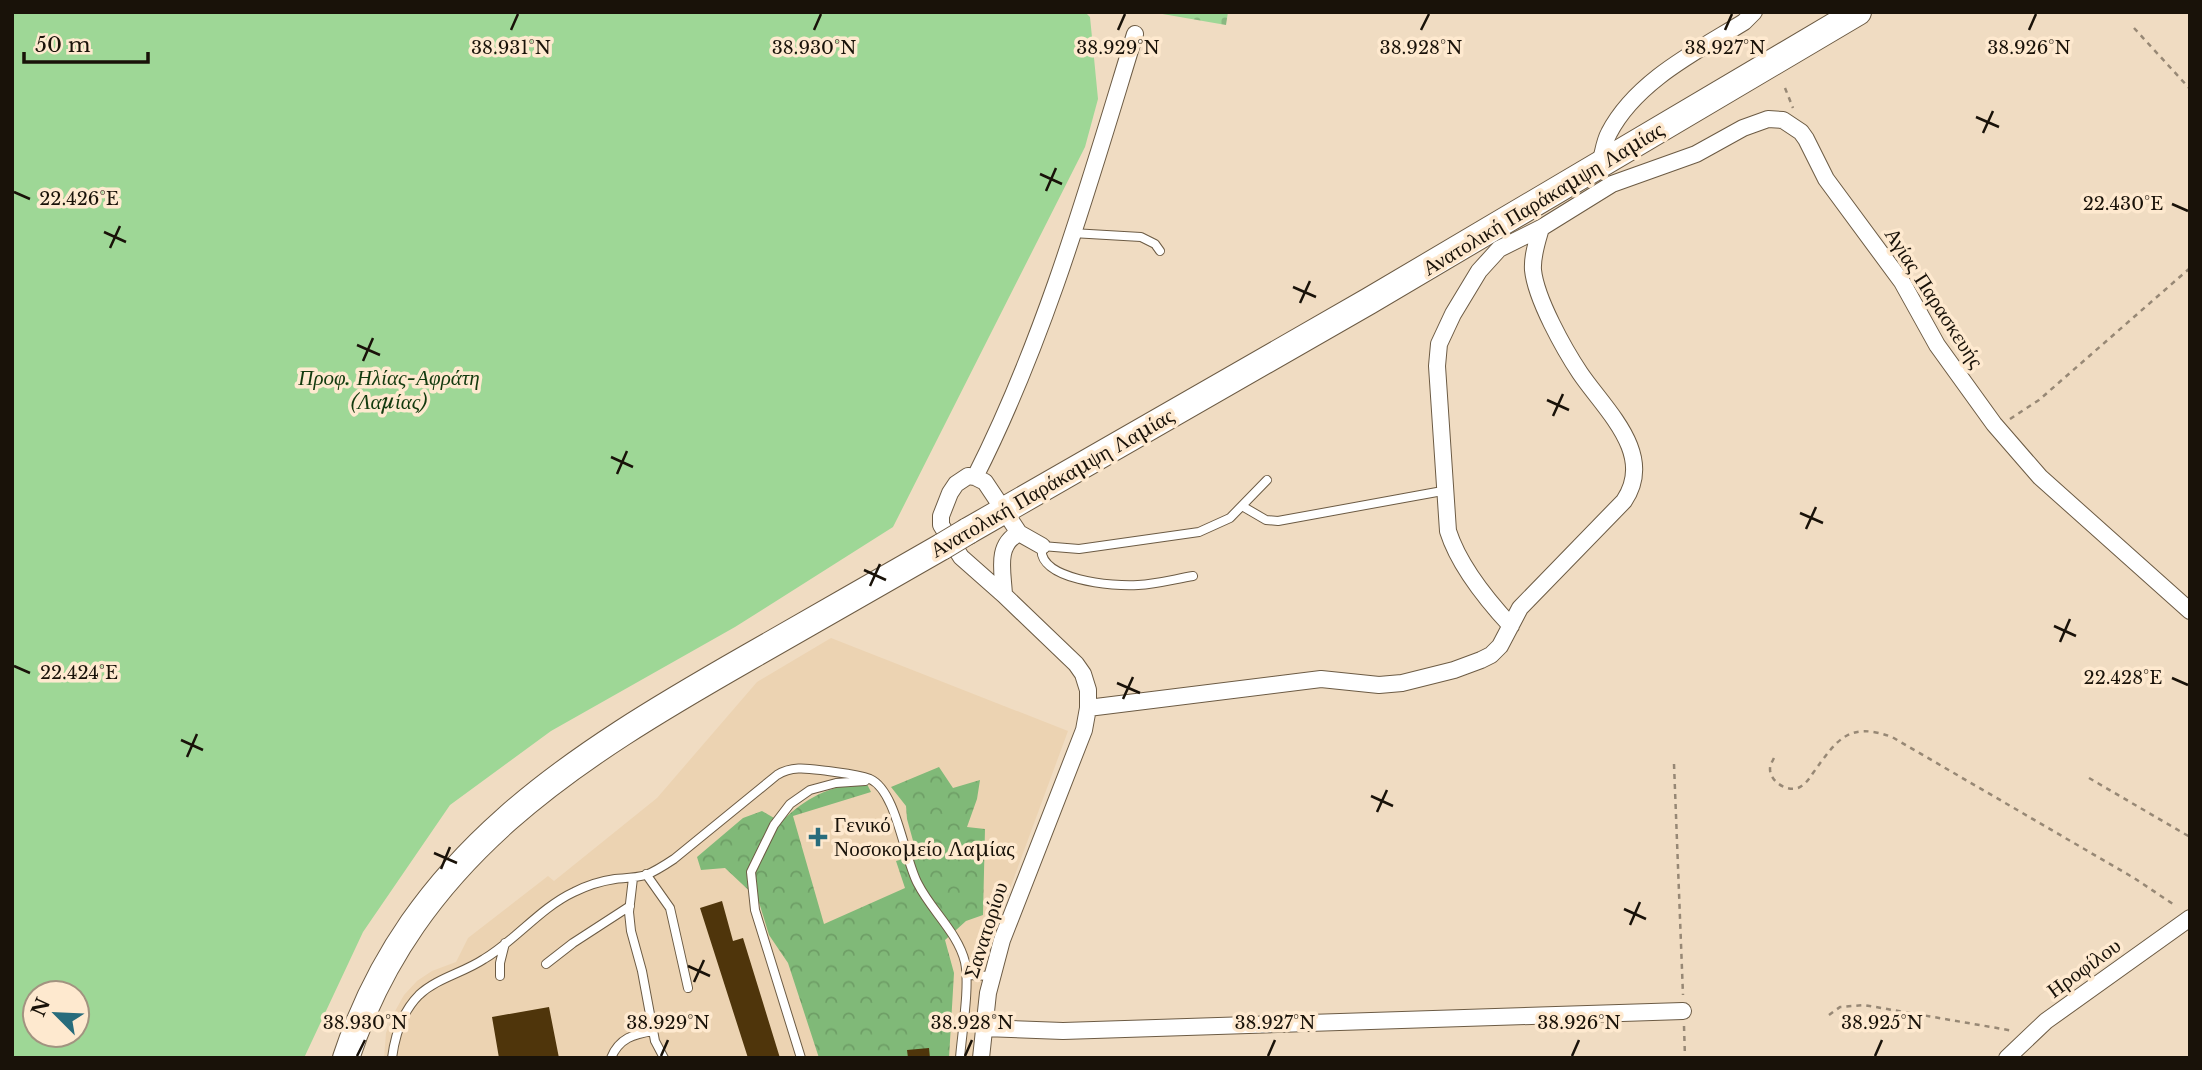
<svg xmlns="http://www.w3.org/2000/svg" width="2202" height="1070" font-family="'Libre Baskerville',serif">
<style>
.built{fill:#ecd3b2}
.green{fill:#9ed796;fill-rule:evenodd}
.forest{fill:url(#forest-crowns)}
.cemetery{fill:url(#cemetery-stones)}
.building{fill:#4f350b}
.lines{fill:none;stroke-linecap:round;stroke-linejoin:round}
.lane-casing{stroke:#6c5b44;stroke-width:10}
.street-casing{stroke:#6c5b44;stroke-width:18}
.primary-casing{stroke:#6c5b44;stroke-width:28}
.path{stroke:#978875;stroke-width:2.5;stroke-dasharray:5 5;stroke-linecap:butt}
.lane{stroke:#fff;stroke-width:8}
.street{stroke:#fff;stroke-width:16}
.primary{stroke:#fff;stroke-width:26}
.primary-bridge-casing{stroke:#6c5b44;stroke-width:28;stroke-linecap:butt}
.primary-bridge{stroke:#fff;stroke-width:26}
.ticks{fill:none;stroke:#191209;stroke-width:2.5}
.poi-dot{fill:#286c7c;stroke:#fee9cf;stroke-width:2.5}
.labels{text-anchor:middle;stroke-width:7;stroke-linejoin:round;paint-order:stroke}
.street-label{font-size:21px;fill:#191209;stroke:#fee9cf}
.park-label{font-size:21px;font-style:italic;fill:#123a0e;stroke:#fee9cf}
.poi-label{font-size:21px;fill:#191209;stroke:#fee9cf;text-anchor:start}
.ticks-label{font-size:18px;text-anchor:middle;fill:#191209;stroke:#fee9cf;stroke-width:7;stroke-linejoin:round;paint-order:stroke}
</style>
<defs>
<pattern id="forest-crowns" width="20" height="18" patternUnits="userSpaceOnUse" patternTransform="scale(1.75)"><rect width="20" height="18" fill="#80b978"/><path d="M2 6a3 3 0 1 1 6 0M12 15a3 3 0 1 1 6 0" fill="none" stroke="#6e9e66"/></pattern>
<pattern id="cemetery-stones" width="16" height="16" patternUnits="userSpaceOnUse" patternTransform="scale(1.75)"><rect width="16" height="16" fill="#9ed796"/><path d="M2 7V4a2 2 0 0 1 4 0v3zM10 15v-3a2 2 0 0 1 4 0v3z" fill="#88b880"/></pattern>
</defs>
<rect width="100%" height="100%" fill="#f0dcc2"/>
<path class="built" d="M831,638L1068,731L991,940L981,985L973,1058H384L386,1033L394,1013L404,995L417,981L432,971L456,962L468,938L548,876L554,881L657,798L757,682Z"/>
<path class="green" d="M12,12H1085L1090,17L1098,99L1085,147L893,527L735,627L551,731L450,805L363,932L304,1058H12ZM35,993H77V1035H35Z"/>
<path class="forest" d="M939,767L953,788L980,780L977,799L967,827L985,829L983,915L966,921L945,940L954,973L949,1058H819L788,963L769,935L758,899L725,868L701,870L697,857L743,818L762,811L781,822C805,798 833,783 867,784L871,792L793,816L824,924L905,888L896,861L917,855L907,819L906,806L891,787Z"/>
<path class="cemetery" d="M1151,12H1228L1226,25Z"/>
<path class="building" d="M722,901L733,941L743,938L780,1058H748L700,908Z
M549,1007L559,1058H499L492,1017Z
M929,1048L930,1058H908L907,1050Z"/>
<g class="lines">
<defs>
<path id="lane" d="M1072,233L1141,237L1155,244L1160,251
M1242,506L1266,520L1278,521L1437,492
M1193,576C1175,579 1157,584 1138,585C1115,587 1035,580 1042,546L1079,549L1199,532L1230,518L1267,480
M646,874L670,908L688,988
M633,878L629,912L631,931L642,971L655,1041L664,1058
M546,964L573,943L630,906
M966,975L992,976
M500,976V963L505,943
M392,1058C395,1035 403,1011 419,995C437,978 463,973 484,959C516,940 540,908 574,892C586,886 601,881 615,879C625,878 635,878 646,875C656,871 665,865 674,859L777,775C793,765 810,769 828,771C842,773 857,774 870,779C897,791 904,859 918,884C931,910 958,933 965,962C970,986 962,1032 960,1058
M611,1058C619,1038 634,1034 653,1031
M801,1058L755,910L751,872L774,825L790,804L810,790L836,783L865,781"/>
<path id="street" d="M1600,164C1603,154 1604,142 1609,133C1636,81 1697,51 1744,22L1754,12
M975,477L985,482L1019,533L1042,546
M1004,595L961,557L941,525V516L950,493L956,484L968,476L975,477C1046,337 1089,184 1135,34
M1511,626C1486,599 1459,566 1448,531L1437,366L1439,344L1453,314L1479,271L1499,249L1541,228L1612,184L1696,154L1743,128L1768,119L1783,120L1801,132L1806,139L1826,179L1902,282L1937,345L1994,424L2040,477L2190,611
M1088,708L1321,679L1379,685L1402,683L1454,670L1481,660L1491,655L1500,646L1520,608L1624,501C1656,454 1605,410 1580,373C1564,349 1536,299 1533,270C1532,256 1537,242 1541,228
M984,1028L1063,1031L1683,1011
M981,1058L988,993L1002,940L1084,730L1088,708V690L1083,674L1076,664L1004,595C1003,572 995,545 1019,533
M2007,1058L2046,1021L2190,918"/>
<path id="primary" d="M968,531L1369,301L1858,12
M346,1058C413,855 574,757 749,657C814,620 878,583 943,546"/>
</defs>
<use href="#lane" class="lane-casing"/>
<use href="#street" class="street-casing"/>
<use href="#primary" class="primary-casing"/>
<path class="path" d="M2134,28L2190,89
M1785,88L1793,108
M2010,419L2039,400L2190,268
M1774,758C1772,762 1770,765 1770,769C1770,781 1786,792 1798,788C1805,785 1809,779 1813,773C1837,740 1848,721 1892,737L2134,878L2176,906
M1674,764L1683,995
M2089,778L2190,837
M1829,1015L1840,1007L1864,1005L2014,1031
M1684,1026L1685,1058"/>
<use href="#lane" class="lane"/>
<use href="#street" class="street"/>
<use href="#primary" class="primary"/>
<defs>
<path id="primary-bridge" d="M943,546L968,531"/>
</defs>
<use href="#primary-bridge" class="primary-bridge-casing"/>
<use href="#primary-bridge" class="primary-bridge"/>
</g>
<path class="ticks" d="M511,30L518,14M814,30L821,14M1118,30L1125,14M1421,30L1429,14M1725,30L1732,14M2029,30L2036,14M1976,117L1999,127M1983,133L1993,111M1040,174L1062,184M1046,191L1056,168M14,192L30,199M2172,204L2188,211M104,232L126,242M110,248L120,226M1293,287L1316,297M1300,303L1310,281M357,345L380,355M363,361L373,338M1547,400L1569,410M1553,416L1563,394M611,457L633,467M617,474L627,451M1800,513L1823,523M1806,529L1816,507M864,570L886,580M870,586L880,564M2054,626L2076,636M2060,642L2070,619M14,666L30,673M2172,678L2188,685M1117,683L1140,693M1123,699L1133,677M181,740L203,750M187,757L197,734M1371,796L1393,806M1377,812L1387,790M434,853L457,863M441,869L450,847M1624,909L1646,919M1630,925L1640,902M688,966L710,976M694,982L704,960M357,1056L365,1040M661,1056L668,1040M965,1056L972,1040M1268,1056L1275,1040M1572,1056L1579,1040M1875,1056L1882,1040"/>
<path class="poi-dot" d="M814.5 826.5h7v7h7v7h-7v7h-7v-7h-7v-7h7z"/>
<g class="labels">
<g class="street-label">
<text transform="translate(1543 199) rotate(-31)" y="7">Ανατολική Παράκαμψη Λαμίας</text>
<text transform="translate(1934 298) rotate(57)" y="7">Αγίας Παρασκευής</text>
<text transform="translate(1052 483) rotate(-30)" y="7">Ανατολική Παράκαμψη Λαμίας</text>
<text transform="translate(986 930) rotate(-72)" y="7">Σανατορίου</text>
<text transform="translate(2084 968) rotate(-36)" y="7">Ηροφίλου</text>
</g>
<g class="park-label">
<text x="389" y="385">Προφ. Ηλίας-Αφράτη<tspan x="389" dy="24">(Λαμίας)</tspan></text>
</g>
<g class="poi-label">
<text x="834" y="832">Γενικό<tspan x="834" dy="24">Νοσοκομείο Λαμίας</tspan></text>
</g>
</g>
<g class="ticks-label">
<text x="511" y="54">38.931°N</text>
<text x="814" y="54">38.930°N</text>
<text x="1118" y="54">38.929°N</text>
<text x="1421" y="54">38.928°N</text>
<text x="1725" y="54">38.927°N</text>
<text x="2029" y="54">38.926°N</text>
<text x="79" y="205">22.426°E</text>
<text x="2123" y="210">22.430°E</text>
<text x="79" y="679">22.424°E</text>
<text x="2123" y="684">22.428°E</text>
<text x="365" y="1029">38.930°N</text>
<text x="668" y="1029">38.929°N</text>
<text x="972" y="1029">38.928°N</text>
<text x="1275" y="1029">38.927°N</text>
<text x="1579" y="1029">38.926°N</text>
<text x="1882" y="1029">38.925°N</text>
</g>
<rect width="2202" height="1070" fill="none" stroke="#191209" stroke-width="28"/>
<g transform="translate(56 1014) rotate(294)"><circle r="33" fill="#fee9cf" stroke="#a29380" stroke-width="2"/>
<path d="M0-5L12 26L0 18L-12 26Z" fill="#286c7c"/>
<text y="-10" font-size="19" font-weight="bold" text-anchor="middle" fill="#191209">N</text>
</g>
<path d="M24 52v10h124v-10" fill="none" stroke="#191209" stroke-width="3.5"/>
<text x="35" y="52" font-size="21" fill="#191209" stroke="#fee9cf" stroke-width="5" paint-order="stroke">50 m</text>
</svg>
